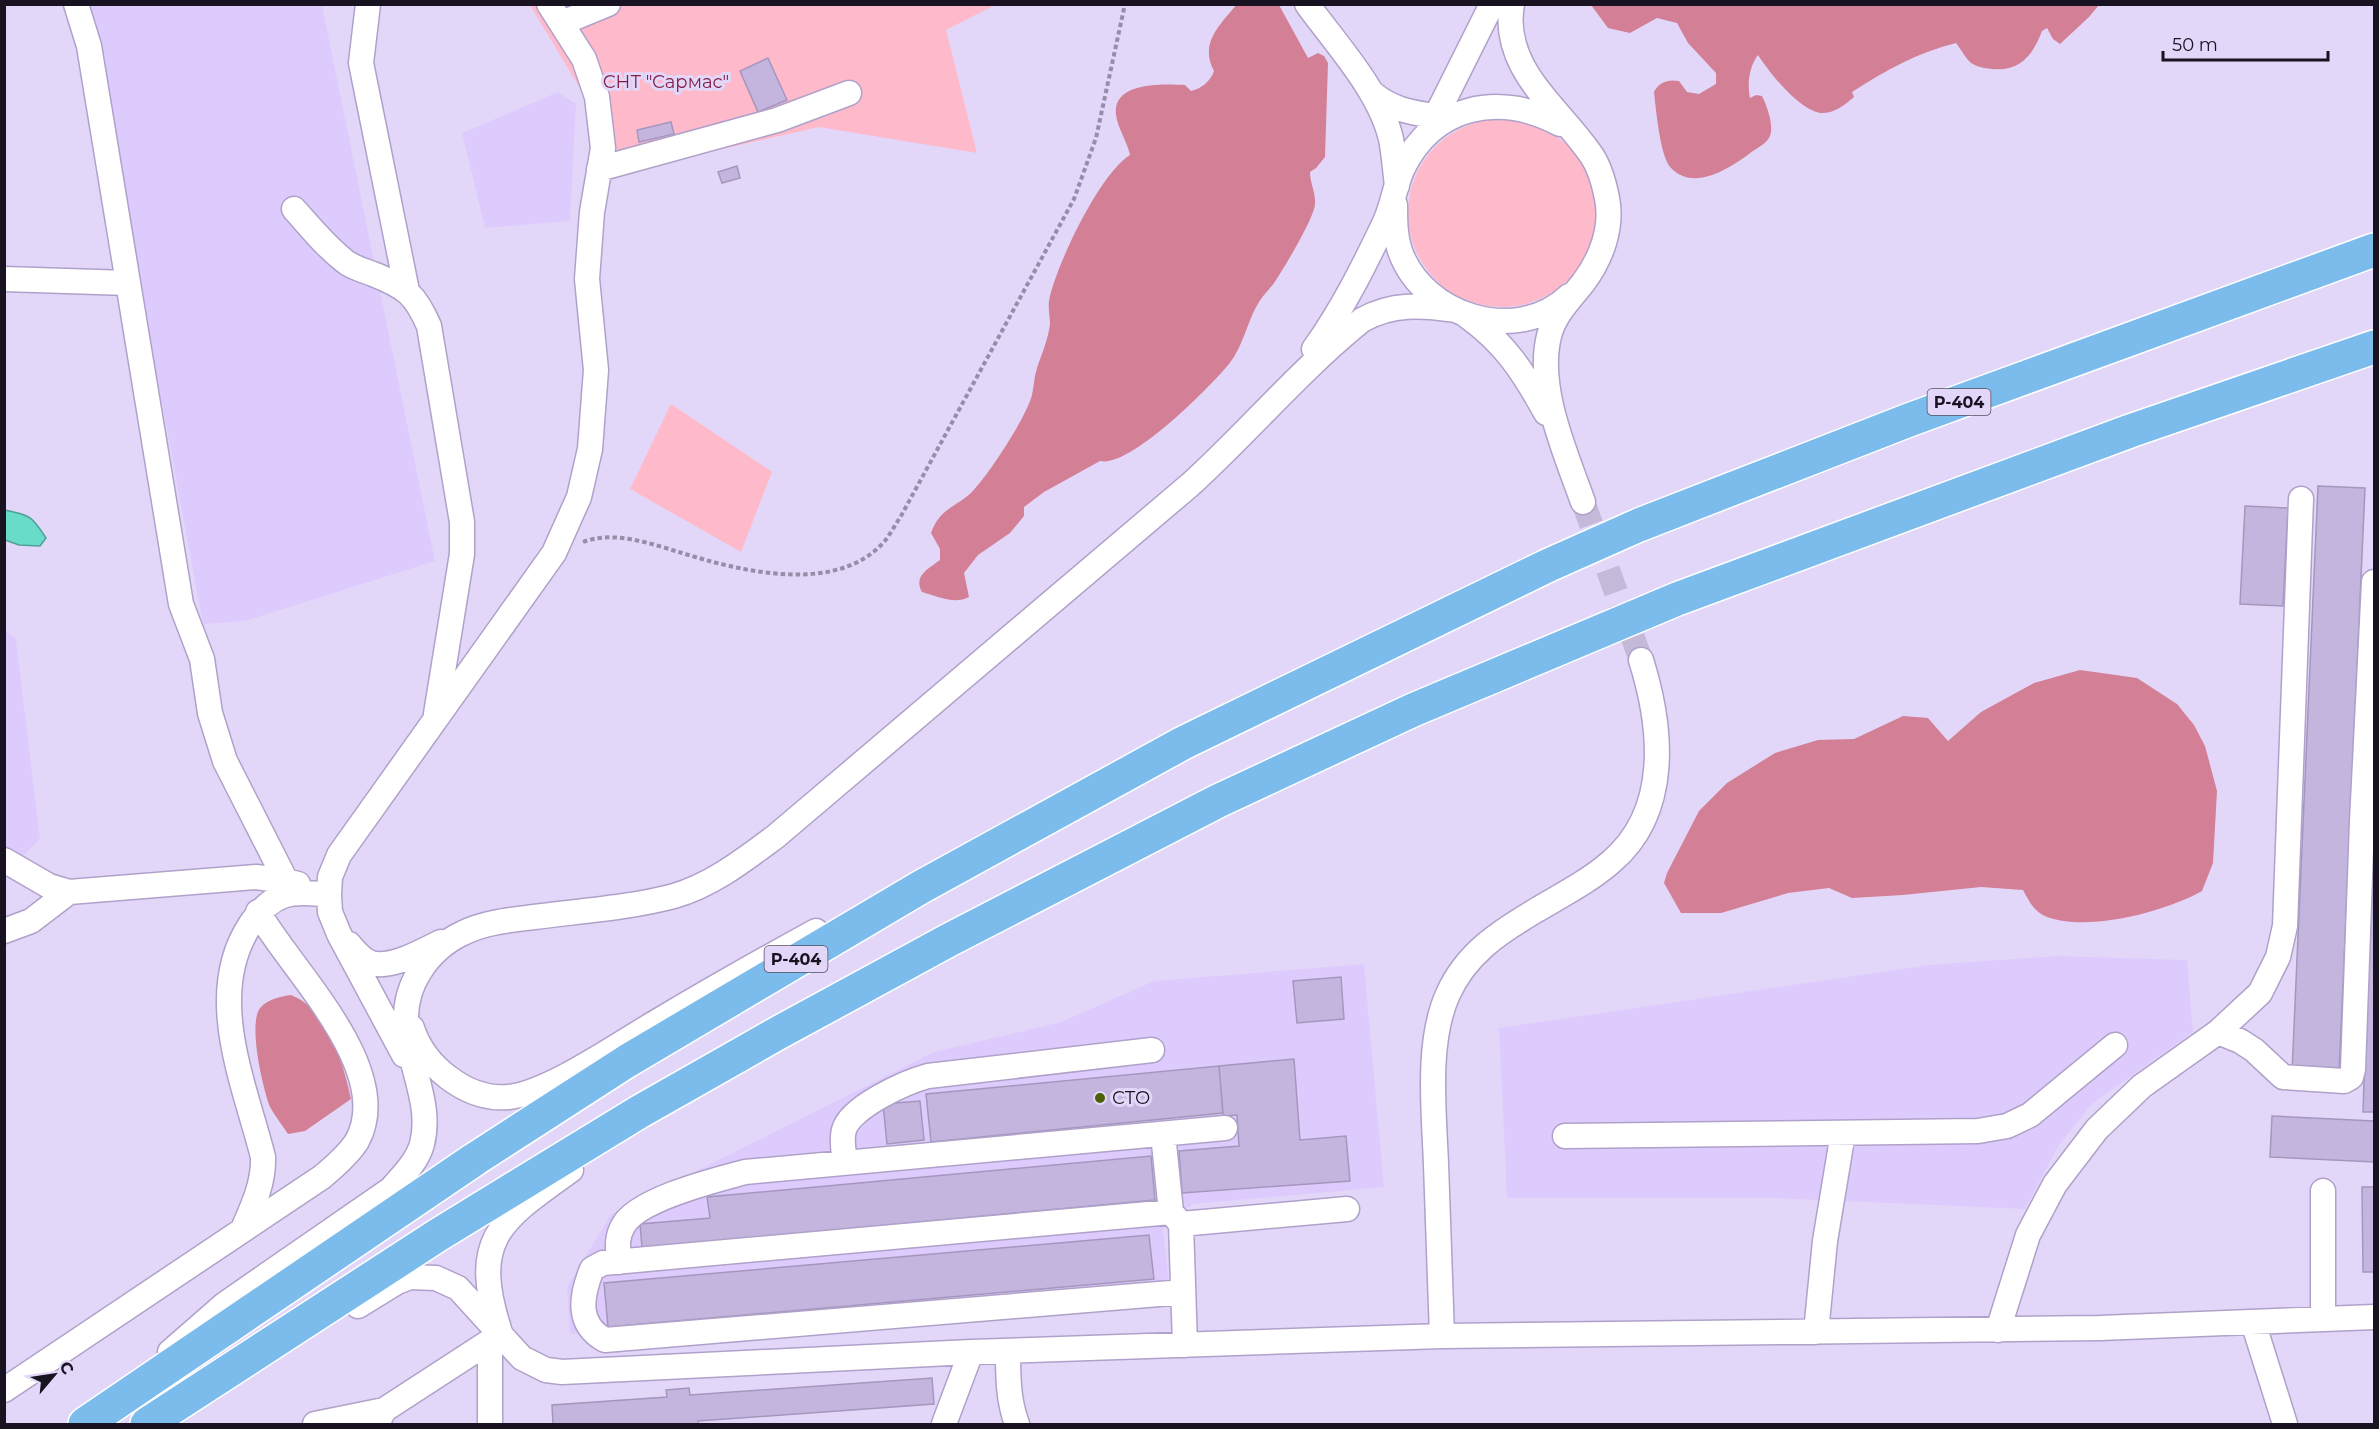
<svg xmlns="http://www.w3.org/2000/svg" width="2379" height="1429" font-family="Montserrat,sans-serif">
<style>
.built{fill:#decbfd}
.green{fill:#febacb}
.forest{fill:#d37f96}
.water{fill:#69dbc9;stroke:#519f97;stroke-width:1.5}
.building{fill:#c4b5de;stroke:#a596be;stroke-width:1.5}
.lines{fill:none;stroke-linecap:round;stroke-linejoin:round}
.minor-tunnel{stroke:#c5b9d9;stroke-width:24;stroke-dasharray:24 12;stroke-linecap:butt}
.minor-casing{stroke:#b0a1c9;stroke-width:27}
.highway-casing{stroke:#fff;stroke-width:36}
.path{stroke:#978da8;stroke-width:4;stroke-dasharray:4.5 3;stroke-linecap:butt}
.minor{stroke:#fff;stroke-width:24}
.highway{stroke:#7bbced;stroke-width:33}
.poi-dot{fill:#4c5f04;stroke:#e3d7f9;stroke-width:2}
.labels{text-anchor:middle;stroke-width:6;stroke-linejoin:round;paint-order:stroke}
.shield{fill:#e3d7f9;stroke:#554d62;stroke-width:1.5}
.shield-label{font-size:16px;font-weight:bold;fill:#181221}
.park-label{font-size:18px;fill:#831f46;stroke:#e3d7f9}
.poi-label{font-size:18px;fill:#181221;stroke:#e3d7f9;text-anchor:start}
</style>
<rect width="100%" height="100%" fill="#e3d7f9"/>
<path class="built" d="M88,5H322L435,561L245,621L203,624Z
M558,92L576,104L570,221L485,228L462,133Z
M5,630L16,639L40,839L5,874Z
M2057,956L2187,960L2193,1032L2092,1104L2059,1145L2025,1209L1772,1198H1507L1499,1028L1929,965Z
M1364,964L1384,1187L1193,1204L1163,1228L1169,1284L570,1334L567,1287L611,1214L934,1052L1061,1022L1154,981Z"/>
<path class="green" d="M530,5H995L946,30L977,153L819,127L629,170Z
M1408 213a94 94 0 1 1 188 0a94 94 0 1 1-188 0Z
M671,404L772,472L741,552L630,489Z"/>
<path class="forest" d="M1237,4L1279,5L1308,58L1318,53L1324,56L1328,63L1325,157L1316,168L1310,172C1310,186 1319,197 1313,212C1307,229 1286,265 1276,280C1271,288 1264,294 1259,302C1247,321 1244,345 1229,364C1210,387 1130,468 1100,461L1044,492L1024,507V516L1010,533L978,555L964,573L969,597C954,605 937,596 922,592C913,576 928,569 940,560V549L931,533C940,508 955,508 972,492C989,474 1026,418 1032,395C1034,386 1034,377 1037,368C1042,353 1048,340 1050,324C1050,317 1048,309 1049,301C1055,267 1100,173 1130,155C1127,141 1118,129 1116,115C1112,81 1164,84 1185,85L1191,91C1202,88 1210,82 1214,71C1199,43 1220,25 1237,4Z
M1591,5H2099L2089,17L2060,44L2053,39L2047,28L2042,31C2033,55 2020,72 1992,69C1984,68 1976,67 1970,62C1964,56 1961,49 1956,43C1917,53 1886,70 1852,92L1854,97C1845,105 1833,114 1820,113C1798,109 1769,72 1758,55C1749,67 1747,84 1750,98L1756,95L1762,96C1767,106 1774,125 1770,136C1767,143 1759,147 1753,151C1733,166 1695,193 1671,168C1660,157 1656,109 1654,92C1659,82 1668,79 1679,81L1687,92L1699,94L1716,84V73L1688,43L1677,23L1657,18L1630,33L1608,28Z
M2080,670L2137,678L2177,704L2194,725L2205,746L2217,791L2213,863L2202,891C2165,912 2088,932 2047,917C2034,912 2029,901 2023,890L1981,887L1903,895L1852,898L1829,888L1788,893L1721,913H1681L1664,883L1667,873L1699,811L1727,783L1775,753L1818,740L1854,739L1903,716L1928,718L1948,741L1981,712L2034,683Z
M291,995C329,1010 343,1063 351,1099L305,1131L288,1134C282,1125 275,1116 270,1107C263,1089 247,1021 261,1007C268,999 282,996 291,995Z"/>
<path class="water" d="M5,510C30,515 32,516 46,538L40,546L19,545L5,540Z"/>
<path class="building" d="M768,58L787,100L758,112L740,71Z
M671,122L674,134L639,142L637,130Z
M737,166L740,178L722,183L718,172Z
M2318,486L2365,488L2339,1074L2292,1072Z
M2245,506L2288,508L2283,606L2240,604Z
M2374,769V1112H2363Z
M1341,977L1344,1019L1297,1023L1293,981Z
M1294,1059L1300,1140L1346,1136L1350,1181L1182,1193L1179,1151L1239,1146L1237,1115L1223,1116L1219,1066Z
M1219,1066L1223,1113L931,1142L926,1094Z
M920,1101L924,1140L887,1144L883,1104Z
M2272,1116L2374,1121V1162L2270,1157Z
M1151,1156L1155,1200L642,1248L640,1224L710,1218L707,1197Z
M2362,1187H2374V1272H2363Z
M1149,1235L1154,1279L608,1327L604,1283Z
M932,1378L934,1404L698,1421V1424H553L552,1405L667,1397L666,1390L689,1388L690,1395Z"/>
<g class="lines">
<path class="minor-tunnel" d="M1583,502L1641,660"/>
<defs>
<path id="minor" d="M76,4L89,46L181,604L202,659L210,713L225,761L286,881
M368,4L361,63L407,291
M1307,4C1336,44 1380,91 1391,139C1394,154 1395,170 1397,186
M1512,4C1500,69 1561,109 1592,156C1600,168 1604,183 1607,198C1613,228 1601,259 1583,283C1570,299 1554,315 1549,336C1536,388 1566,454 1583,502
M562,23L608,4
M1371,92C1392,111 1415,113 1442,117L1449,116
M1427,134L1492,4
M599,169L777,120L849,93
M1395,205C1395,221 1395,236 1400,251C1423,316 1516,346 1569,296
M294,209C311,228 327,248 347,263C355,268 365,271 373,274C406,287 415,294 429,326L462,522V554L436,714
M4,279L128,283
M1467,316C1505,343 1524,373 1546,413
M1314,349C1342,310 1364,266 1385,222C1393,204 1395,186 1402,170C1433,104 1500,92 1560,124
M4,860L49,886L69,892L256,877L286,881L298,884
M4,931L31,921L69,892
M349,944C355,951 362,960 371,963C393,969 421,951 441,942
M412,1028C424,1066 467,1101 509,1097C549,1093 622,1042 658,1021C710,990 763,960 816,931
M2218,1032L2240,1041L2254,1050L2283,1077L2344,1081L2351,1077L2353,1069L2362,822L2374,582
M404,1055L339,934L330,912L329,895L330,877L339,855L554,553L579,497L590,449L596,370L587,279L592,212L603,148L597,97L584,59L549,4
M1163,1134L1171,1212
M1565,1136L1978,1131L2007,1126L2030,1115L2115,1045
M845,1163C844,1154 841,1139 844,1130C850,1107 906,1082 928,1076L1152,1050
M2323,1191V1319
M1181,1224L1347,1209
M243,1229C253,1206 264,1183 263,1157C245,1085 204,995 250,925C272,892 291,890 329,895
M619,1262C618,1249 616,1238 623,1226C637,1199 716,1180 745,1172L1225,1128
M1183,1292L605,1340C576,1324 581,1296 592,1269L603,1263L1171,1212L1181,1224L1185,1345
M358,1306L397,1282L410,1277L436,1278L458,1288L522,1358L546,1370L562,1372L971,1352L1442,1336L2100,1328L2374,1317
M2253,1322L2285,1424
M499,1329C470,1238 501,1220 571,1170
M1998,1330L2028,1235L2055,1184L2097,1129L2142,1086L2218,1032L2260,993L2278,957L2285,926L2301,499
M1816,1332L1825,1241L1843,1133
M1442,1336C1440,1279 1438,1221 1436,1164C1434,1112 1426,1042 1448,994C1466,954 1498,933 1535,911C1560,896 1588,882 1611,862C1671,811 1662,727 1641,660
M1008,1351C1008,1376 1008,1400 1017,1424
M170,1352L225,1304L391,1189C403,1175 417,1162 422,1144C437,1087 381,1031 420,971C430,955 446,941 463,933C485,922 511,920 534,917C580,911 629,908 674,896C712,885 744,860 775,837L1191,484C1249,431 1300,370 1362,320C1392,303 1422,305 1455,310
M4,1390L322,1177C334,1167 349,1154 357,1141C396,1070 291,970 258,912
M315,1424L384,1410
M377,1424L384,1410L501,1334
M490,1424V1341
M944,1424L971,1352"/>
<path id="highway" d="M85,1424L475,1159L627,1061L921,887L1183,743L1549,565L1639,525L1909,420L2374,250
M147,1424L438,1235L639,1112L778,1033L949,940L1218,801L1413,710L1677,599L2130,431L2374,347"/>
</defs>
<use href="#minor" class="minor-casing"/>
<use href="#highway" class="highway-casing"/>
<path class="path" d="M583,542C614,530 652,544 682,553C740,571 835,595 883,543C890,535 895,525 901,516L1074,199L1096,138L1125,4"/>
<use href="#minor" class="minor"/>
<use href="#highway" class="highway"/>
</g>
<circle class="poi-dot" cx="1100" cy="1098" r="6"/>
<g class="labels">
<g class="shield">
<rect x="1927.5" y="389" width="63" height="26" rx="4.5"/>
<rect x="764.5" y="946" width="63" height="26" rx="4.5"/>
</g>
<g class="shield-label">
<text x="1959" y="408">Р-404</text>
<text x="796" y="965">Р-404</text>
</g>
<g class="park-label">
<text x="666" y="88">СНТ "Сармас"</text>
</g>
<g class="poi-label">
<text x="1112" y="1104">СТО</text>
</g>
</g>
<rect width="2379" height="1429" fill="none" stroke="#181221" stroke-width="12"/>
<g transform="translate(54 1375) rotate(61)" stroke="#e3d7f9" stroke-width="4.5" paint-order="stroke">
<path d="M0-4.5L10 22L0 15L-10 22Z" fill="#181221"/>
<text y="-9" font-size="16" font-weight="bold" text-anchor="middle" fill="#181221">С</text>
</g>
<path d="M2163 51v9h165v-9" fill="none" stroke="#181221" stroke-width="3"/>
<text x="2172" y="51" font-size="18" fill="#181221" stroke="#e3d7f9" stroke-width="4.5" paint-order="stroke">50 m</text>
</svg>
